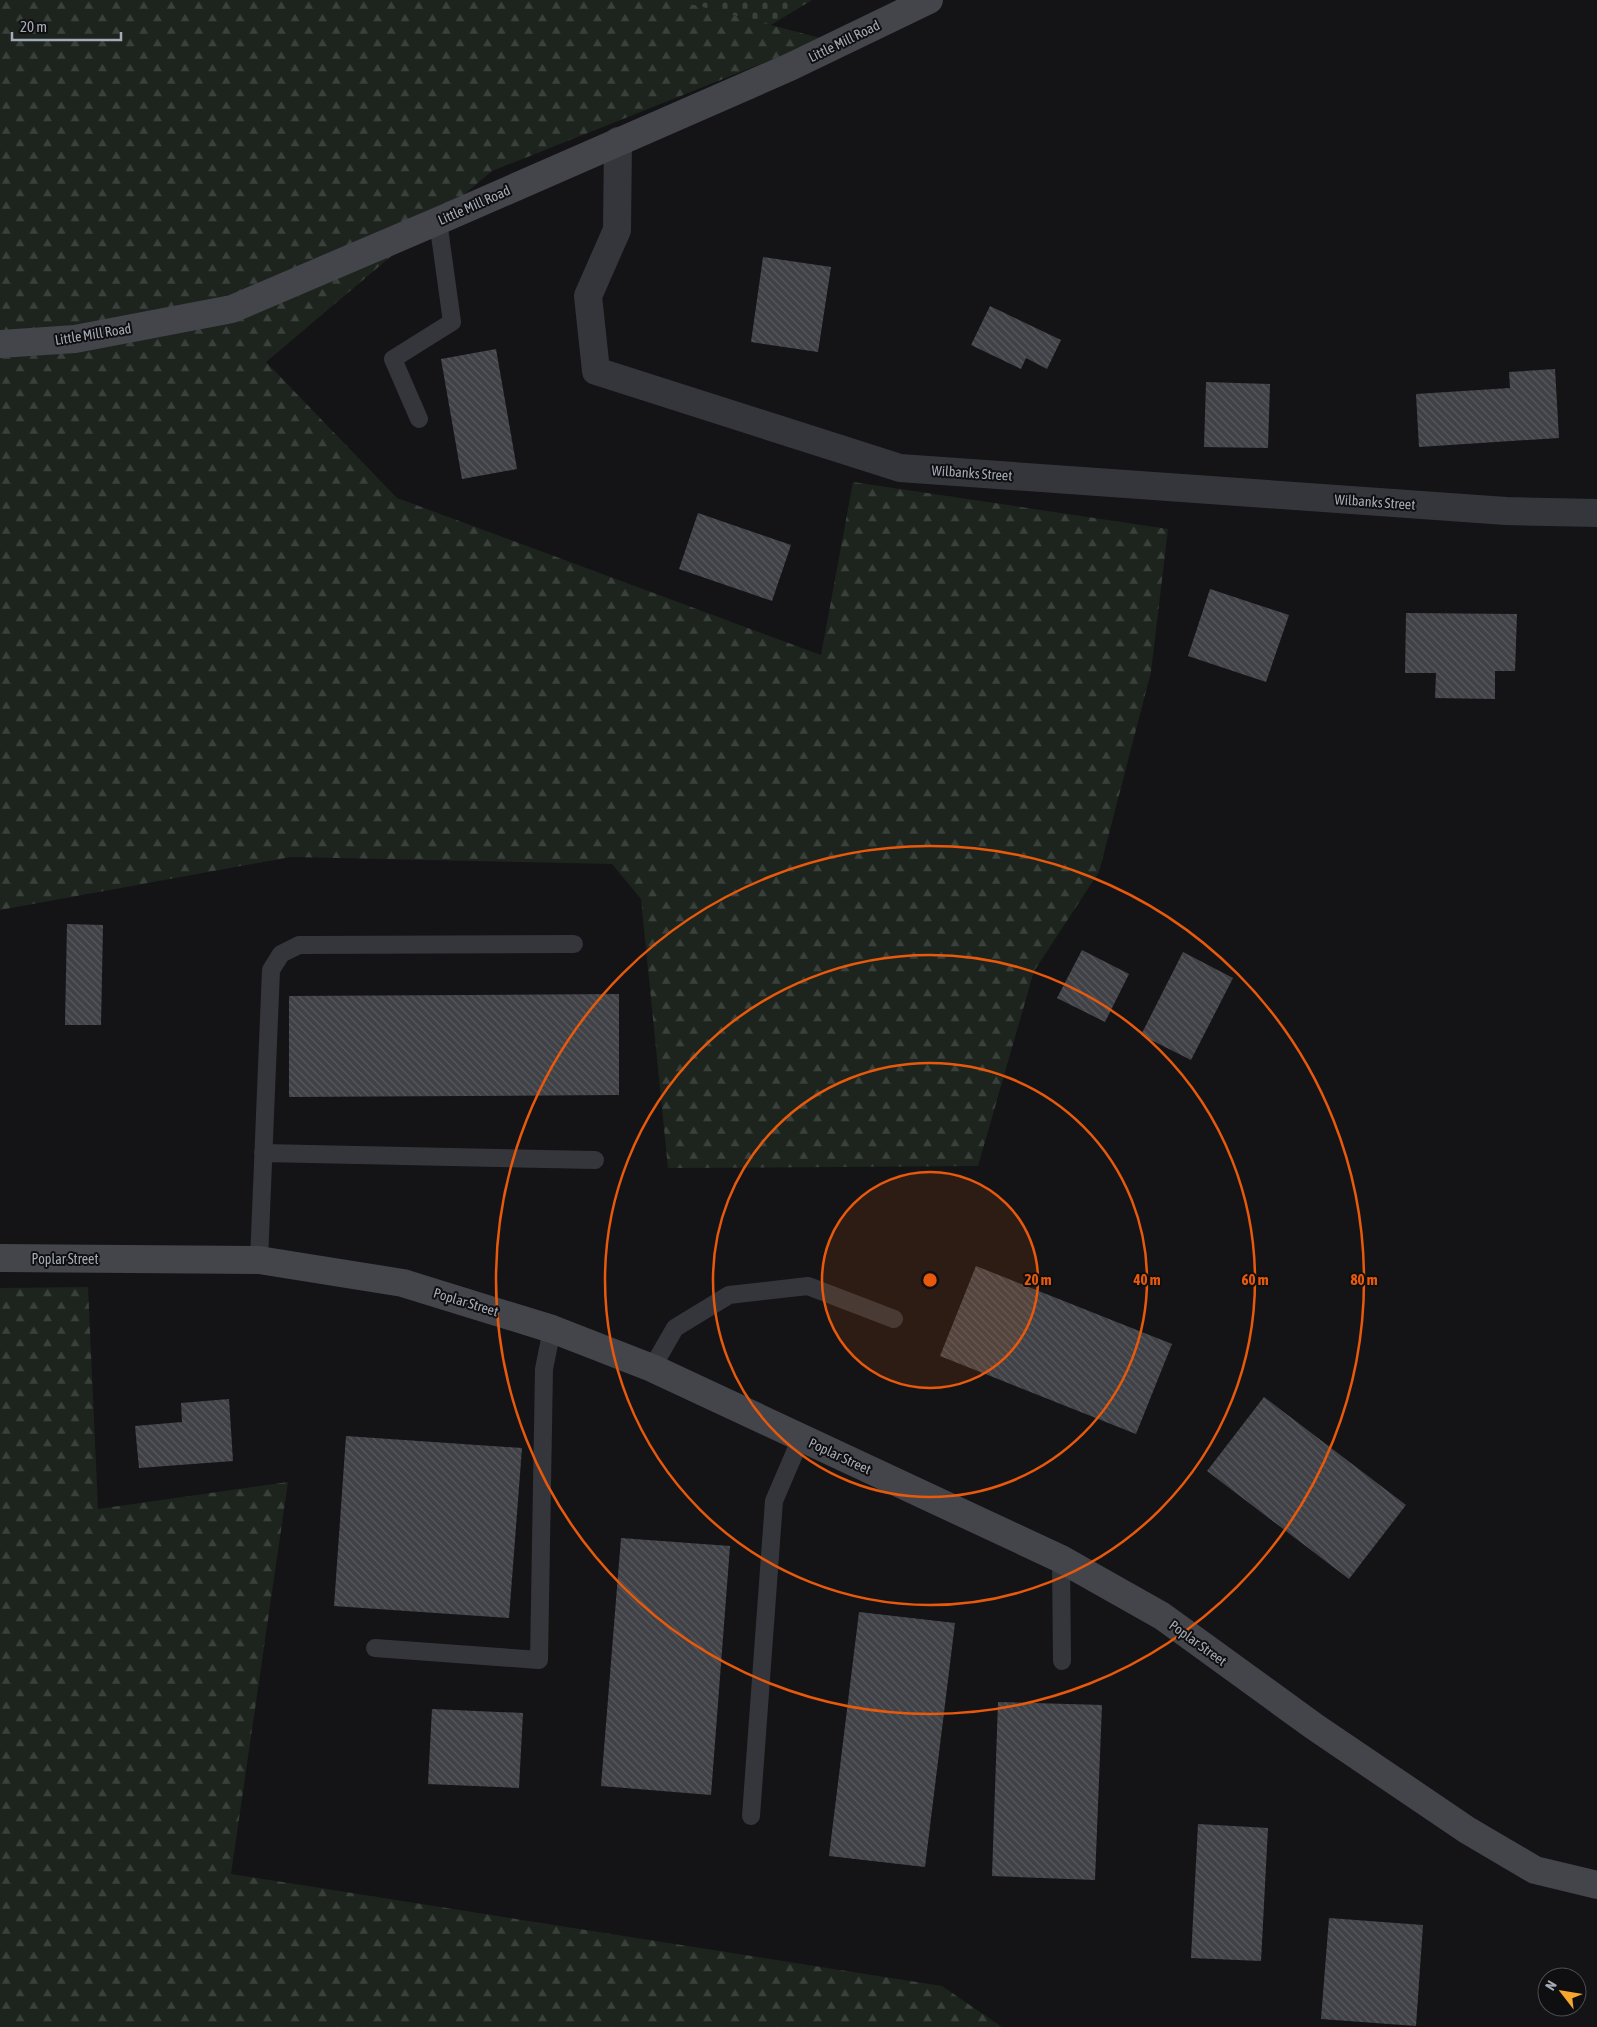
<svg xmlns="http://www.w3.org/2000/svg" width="1597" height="2027" font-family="'Asap Condensed',sans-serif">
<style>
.forest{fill:url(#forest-firs)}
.cemetery{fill:url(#cemetery-stones)}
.building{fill:url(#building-back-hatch)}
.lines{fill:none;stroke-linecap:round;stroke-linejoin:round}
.lane{stroke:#35363b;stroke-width:18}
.street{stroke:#35363b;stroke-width:28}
.secondary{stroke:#43454b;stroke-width:28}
.ring{fill:none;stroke:#e8590c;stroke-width:2.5}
.labels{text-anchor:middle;stroke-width:4;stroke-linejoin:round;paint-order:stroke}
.street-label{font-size:14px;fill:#a5abb6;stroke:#0f0f11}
.centre{fill:#e8590c;stroke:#0f0f11;stroke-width:2.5}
.ring-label{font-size:15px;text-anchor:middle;font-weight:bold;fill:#e8590c;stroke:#0f0f11;stroke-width:4;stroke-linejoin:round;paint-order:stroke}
</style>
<defs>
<pattern id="forest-firs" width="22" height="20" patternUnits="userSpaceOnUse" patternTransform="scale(1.25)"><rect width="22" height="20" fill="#1c241d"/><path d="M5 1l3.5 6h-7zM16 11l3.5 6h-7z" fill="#3a413c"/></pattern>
<pattern id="cemetery-stones" width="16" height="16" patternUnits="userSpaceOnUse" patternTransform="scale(1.25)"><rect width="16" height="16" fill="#1c241d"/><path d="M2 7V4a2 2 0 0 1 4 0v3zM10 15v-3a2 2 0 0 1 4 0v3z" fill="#3a413c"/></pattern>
<pattern id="building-back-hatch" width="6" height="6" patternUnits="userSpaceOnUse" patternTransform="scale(1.25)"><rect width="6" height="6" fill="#404146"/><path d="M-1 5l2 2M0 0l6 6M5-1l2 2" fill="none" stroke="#595a5e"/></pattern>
</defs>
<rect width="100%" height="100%" fill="#141416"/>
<path class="forest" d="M0,0H676L824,39L492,171L266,362L397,498L821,655L853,482L1168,529L1151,672L1099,872L1034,971L978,1166L668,1168L641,899L612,864L291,857L0,910Z
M88,1287L98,1509L288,1482L231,1874L942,1986L1002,2027H0V1288Z"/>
<path class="cemetery" d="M676,0H812L771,25Z"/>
<path class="building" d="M763,257L831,267L818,352L751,342Z
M990,306L1061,340L1047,369L1026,358L1021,369L971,345Z
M496,349L517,469L462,479L441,359Z
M1555,369L1559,438L1419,447L1416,394L1510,388L1509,372Z
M1206,382L1270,384L1268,448L1204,447Z
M698,513L791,545L772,601L679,569Z
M1210,589L1289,615L1266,682L1188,656Z
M1406,613L1517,614L1515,671H1495V699L1435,698L1436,673H1405Z
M67,924L103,925L101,1025H65Z
M1082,950L1129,974L1105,1022L1057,998Z
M1183,952L1233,978L1191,1060L1141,1035Z
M619,994V1095L289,1097V996Z
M976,1266L1172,1344L1136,1434L940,1356Z
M1264,1397L1406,1505L1349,1579L1207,1471Z
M229,1399L233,1461L139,1468L135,1426L182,1422L181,1403Z
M346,1436L522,1448L509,1618L334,1606Z
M621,1538L730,1546L711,1795L601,1786Z
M859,1612L955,1623L925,1867L829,1856Z
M998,1702L1102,1705L1095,1880L992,1876Z
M432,1709L523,1713L519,1788L428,1784Z
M1198,1824L1268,1828L1261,1961L1191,1958Z
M1329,1918L1423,1925L1416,2026L1321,2019Z"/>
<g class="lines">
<path class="lane" d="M419,419L393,359L452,322L438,221
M263,1153L595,1160
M259,1260L271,970L281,954L299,945L574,944
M652,1368L675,1328L729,1295L808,1286L894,1319
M1061,1559L1062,1661
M375,1648L539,1660L544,1369L552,1329
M751,1816L774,1501L801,1438"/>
<path class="street" d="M618,141L617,230L588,296L596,371L900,468L1506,511L1597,513"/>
<path class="secondary" d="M0,344L75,339L232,309L438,221L790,67L929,0
M0,1258L259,1260L403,1283L552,1329L652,1368L1061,1559L1162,1616L1315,1727L1467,1830L1535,1870L1597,1885"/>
</g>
<circle cx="930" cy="1280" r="108" fill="#e8590c" fill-opacity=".12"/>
<g class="ring">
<circle cx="930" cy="1280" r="108"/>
<circle cx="930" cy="1280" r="217"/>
<circle cx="930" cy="1280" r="325"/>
<circle cx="930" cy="1280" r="434"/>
</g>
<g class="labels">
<g class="street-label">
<text transform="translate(844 41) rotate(-26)" y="5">Little Mill Road</text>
<text transform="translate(474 205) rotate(-24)" y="5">Little Mill Road</text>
<text transform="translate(93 334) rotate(-9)" y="5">Little Mill Road</text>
<text transform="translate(972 473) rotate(4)" y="5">Wilbanks Street</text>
<text transform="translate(1375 502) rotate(4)" y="5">Wilbanks Street</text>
<text x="65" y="1264">Poplar Street</text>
<text transform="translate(466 1302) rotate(17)" y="5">Poplar Street</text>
<text transform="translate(840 1456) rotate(25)" y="5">Poplar Street</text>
<text transform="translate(1198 1643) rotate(36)" y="5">Poplar Street</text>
</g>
</g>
<circle cx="930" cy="1280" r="8" class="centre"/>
<g class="ring-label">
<text x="1038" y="1285">20 m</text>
<text x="1147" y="1285">40 m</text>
<text x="1255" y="1285">60 m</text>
<text x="1364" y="1285">80 m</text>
</g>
<g transform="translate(1562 1992) rotate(301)"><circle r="24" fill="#0f0f11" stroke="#4b4d53"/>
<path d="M0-4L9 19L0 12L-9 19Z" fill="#f5a82d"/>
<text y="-8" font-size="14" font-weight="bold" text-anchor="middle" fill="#a5abb6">N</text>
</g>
<path d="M12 32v8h109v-8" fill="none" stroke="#a5abb6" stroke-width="2.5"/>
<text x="20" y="32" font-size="15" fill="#a5abb6" stroke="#0f0f11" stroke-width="4" paint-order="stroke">20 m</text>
</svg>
